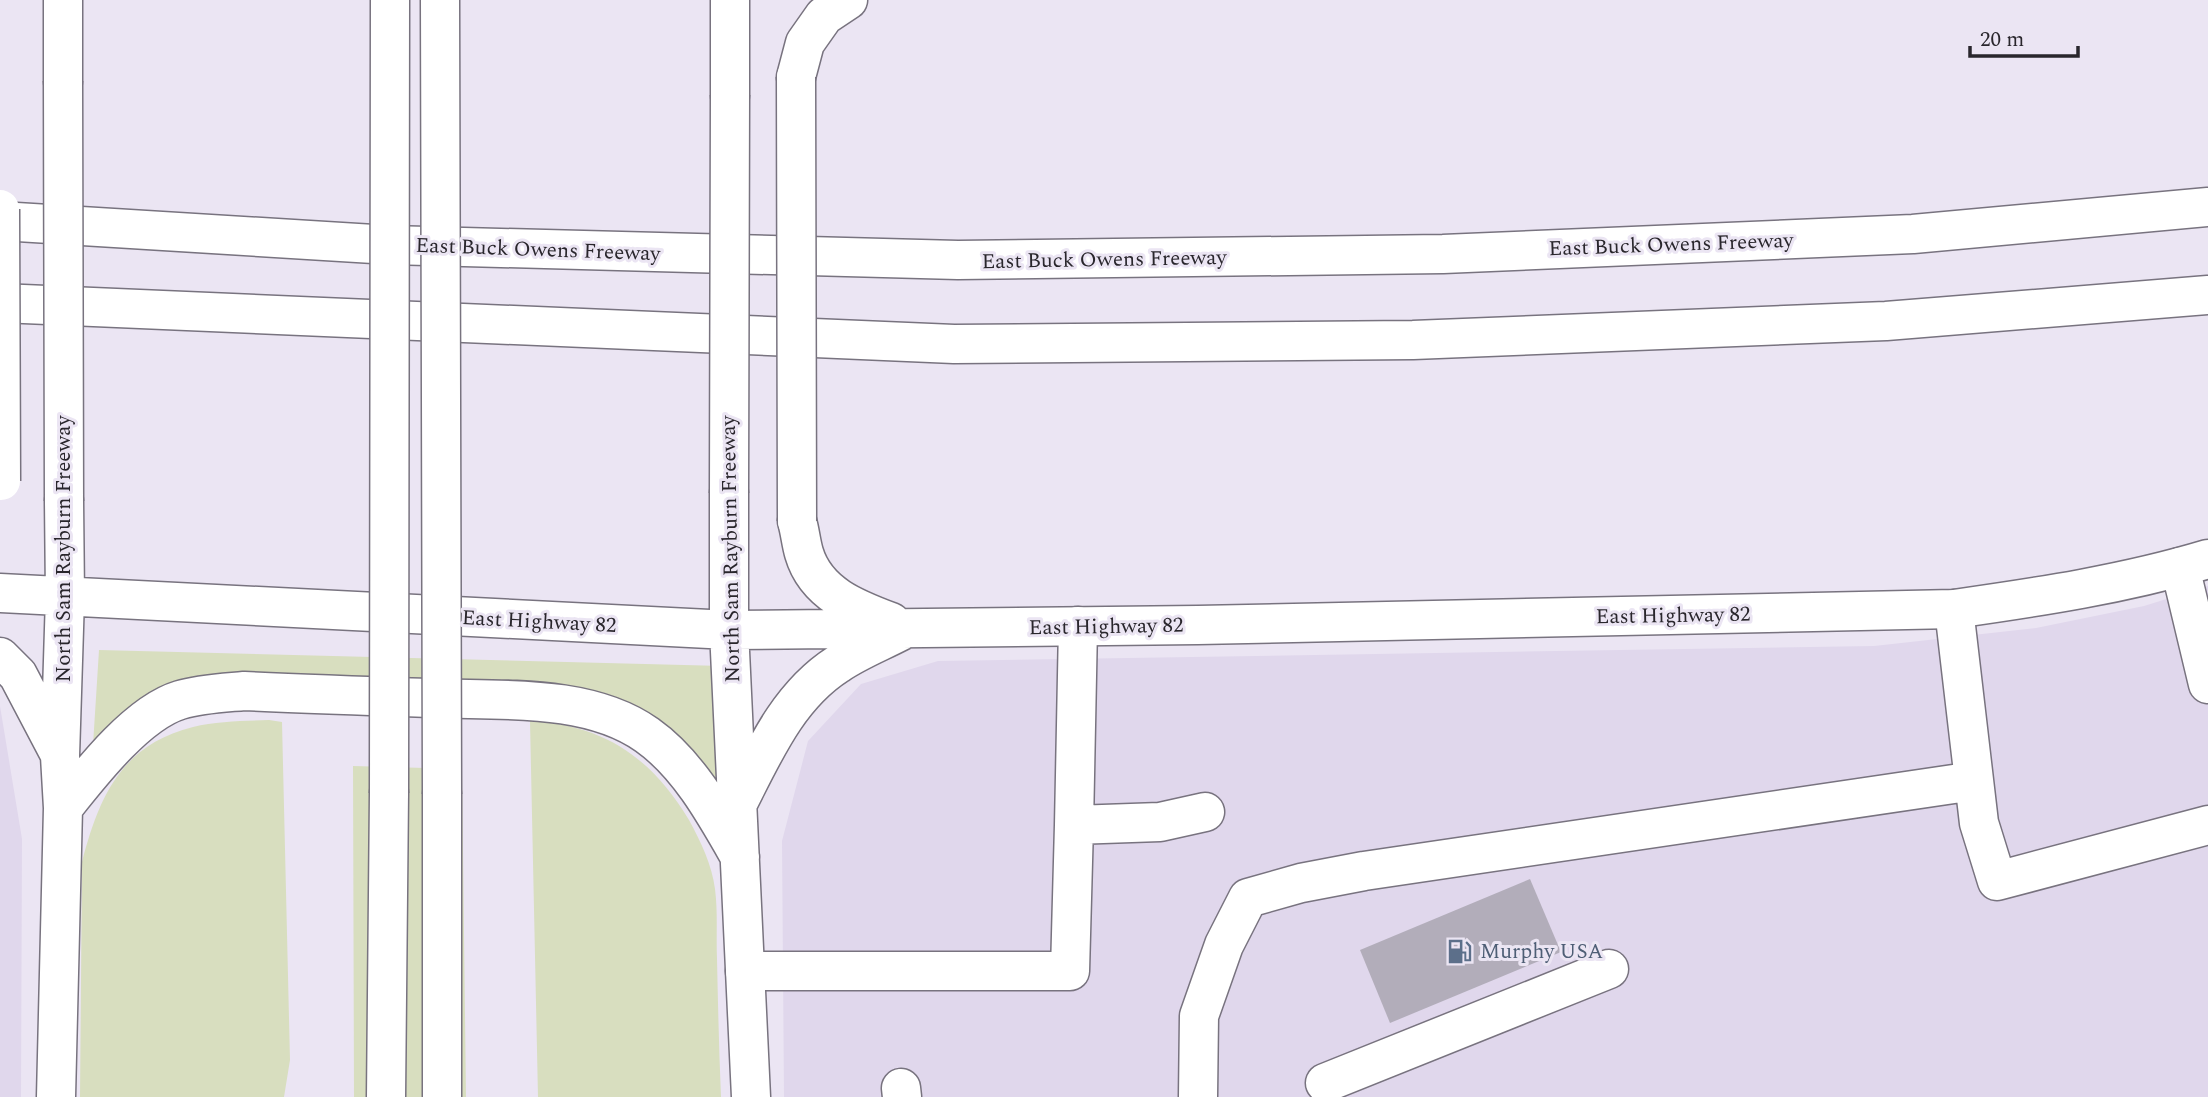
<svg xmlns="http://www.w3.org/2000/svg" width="2208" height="1097" font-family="Spectral,serif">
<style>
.built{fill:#e0d7ec}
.green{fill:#d8debf}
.building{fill:#b2adba}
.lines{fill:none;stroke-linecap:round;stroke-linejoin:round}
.minor-casing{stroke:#78737f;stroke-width:41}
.major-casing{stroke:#78737f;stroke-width:41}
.highway-casing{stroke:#78737f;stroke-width:41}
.minor{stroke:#fff;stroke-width:38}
.major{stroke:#fff;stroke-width:38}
.highway{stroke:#fff;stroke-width:38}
.major-bridge-casing{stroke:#78737f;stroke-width:41;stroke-linecap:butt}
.highway-bridge-casing{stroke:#78737f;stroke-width:41;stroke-linecap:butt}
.major-bridge{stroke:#fff;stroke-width:38}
.highway-bridge{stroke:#fff;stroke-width:38}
.labels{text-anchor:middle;stroke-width:6;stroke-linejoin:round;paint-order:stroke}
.street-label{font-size:21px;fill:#29262c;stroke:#ebe5f3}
.service-label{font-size:21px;fill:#4e5e75;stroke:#ebe5f3;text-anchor:start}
</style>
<rect width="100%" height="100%" fill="#ebe5f3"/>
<path class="built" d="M2208,586V1097H784L782,841L808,741L861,684L938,661L1874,646L2036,628L2144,606Z
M0,706L22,839L21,1097H0Z"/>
<path class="green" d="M99,650L723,666L721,788L633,717L275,687L93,745Z
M269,720L282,722L290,1060L284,1097H80L82,862C99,797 121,745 193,727C217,721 244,721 269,720Z
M530,721C604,725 651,757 689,820C701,842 712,865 715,889C718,912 716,936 717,959C718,1005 719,1051 721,1097H538Z
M353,766L462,769L466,1097H354Z"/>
<path class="building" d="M1530,879L1561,952L1390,1023L1360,950Z"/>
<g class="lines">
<defs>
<path id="minor" d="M2180,567L2208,684
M1954,609L1979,823L1997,881L2208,825
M1078,626L1074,825L1160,822L1205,812
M745,971H1070L1074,825
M1325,1083L1609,969
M901,1088L902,1097
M1198,1097L1199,1016L1224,945L1248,898L1301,883L1364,871L1974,781"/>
<path id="major" d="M63,0V81
M796,77L805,43L824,16L848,0
M730,95V0
M729,493V630L751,1097
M797,521C800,531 801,543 804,553C816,594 856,609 891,622
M0,593L729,630L1198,625L1954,609C2039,597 2125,584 2208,559
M0,657L18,675L59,753
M738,803C764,752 788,696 838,664C857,651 880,642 901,631
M63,808C90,774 137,713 180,700C200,694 222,693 244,691C306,694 368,696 430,698C499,701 588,693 647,735C688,764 715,813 740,857
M56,1097L63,808L60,756L65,597L64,501"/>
<path id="highway" d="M0,221L390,245L958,260L1443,254L1913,234L2208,207
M0,303L954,344L1413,340L1886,321L2208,295
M442,794V1097
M386,1097L389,793"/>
</defs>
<use href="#minor" class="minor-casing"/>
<use href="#major" class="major-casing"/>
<use href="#highway" class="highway-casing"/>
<use href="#minor" class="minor"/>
<use href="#major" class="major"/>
<use href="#highway" class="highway"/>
<defs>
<path id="major-bridge" d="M796,77L797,521
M63,81L64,501
M0,209L1,481
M729,493L730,95"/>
<path id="highway-bridge" d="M440,0L442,794
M389,793L390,0"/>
</defs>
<use href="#major-bridge" class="major-bridge-casing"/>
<use href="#highway-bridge" class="highway-bridge-casing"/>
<use href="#major-bridge" class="major-bridge"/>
<use href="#highway-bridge" class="highway-bridge"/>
</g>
<defs>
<symbol id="fuel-bare" viewBox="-9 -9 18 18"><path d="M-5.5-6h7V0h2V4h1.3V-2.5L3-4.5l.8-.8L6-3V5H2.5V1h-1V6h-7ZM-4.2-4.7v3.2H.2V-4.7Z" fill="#5c6f8a" stroke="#ebe5f3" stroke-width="2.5" paint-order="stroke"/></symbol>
</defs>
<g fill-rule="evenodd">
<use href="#fuel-bare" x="1442" y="934" width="35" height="35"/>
</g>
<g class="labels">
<g class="street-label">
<text transform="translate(1671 244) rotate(-2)" y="7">East Buck Owens Freeway</text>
<text transform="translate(538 249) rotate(2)" y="7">East Buck Owens Freeway</text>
<text transform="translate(1104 259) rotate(-1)" y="7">East Buck Owens Freeway</text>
<text transform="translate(63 549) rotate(-90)" y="7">North Sam Rayburn Freeway</text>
<text transform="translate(730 549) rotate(-91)" y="7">North Sam Rayburn Freeway</text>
<text transform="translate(1673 615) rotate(-1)" y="7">East Highway 82</text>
<text transform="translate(539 621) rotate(3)" y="7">East Highway 82</text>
<text transform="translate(1106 626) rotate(-1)" y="7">East Highway 82</text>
</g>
<g class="service-label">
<text x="1480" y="958">Murphy USA</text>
</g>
</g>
<path d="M1970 46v10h108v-10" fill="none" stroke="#29262c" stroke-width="3.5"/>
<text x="1980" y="46" font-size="21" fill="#29262c" stroke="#ebe5f3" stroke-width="5" paint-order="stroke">20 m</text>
</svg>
